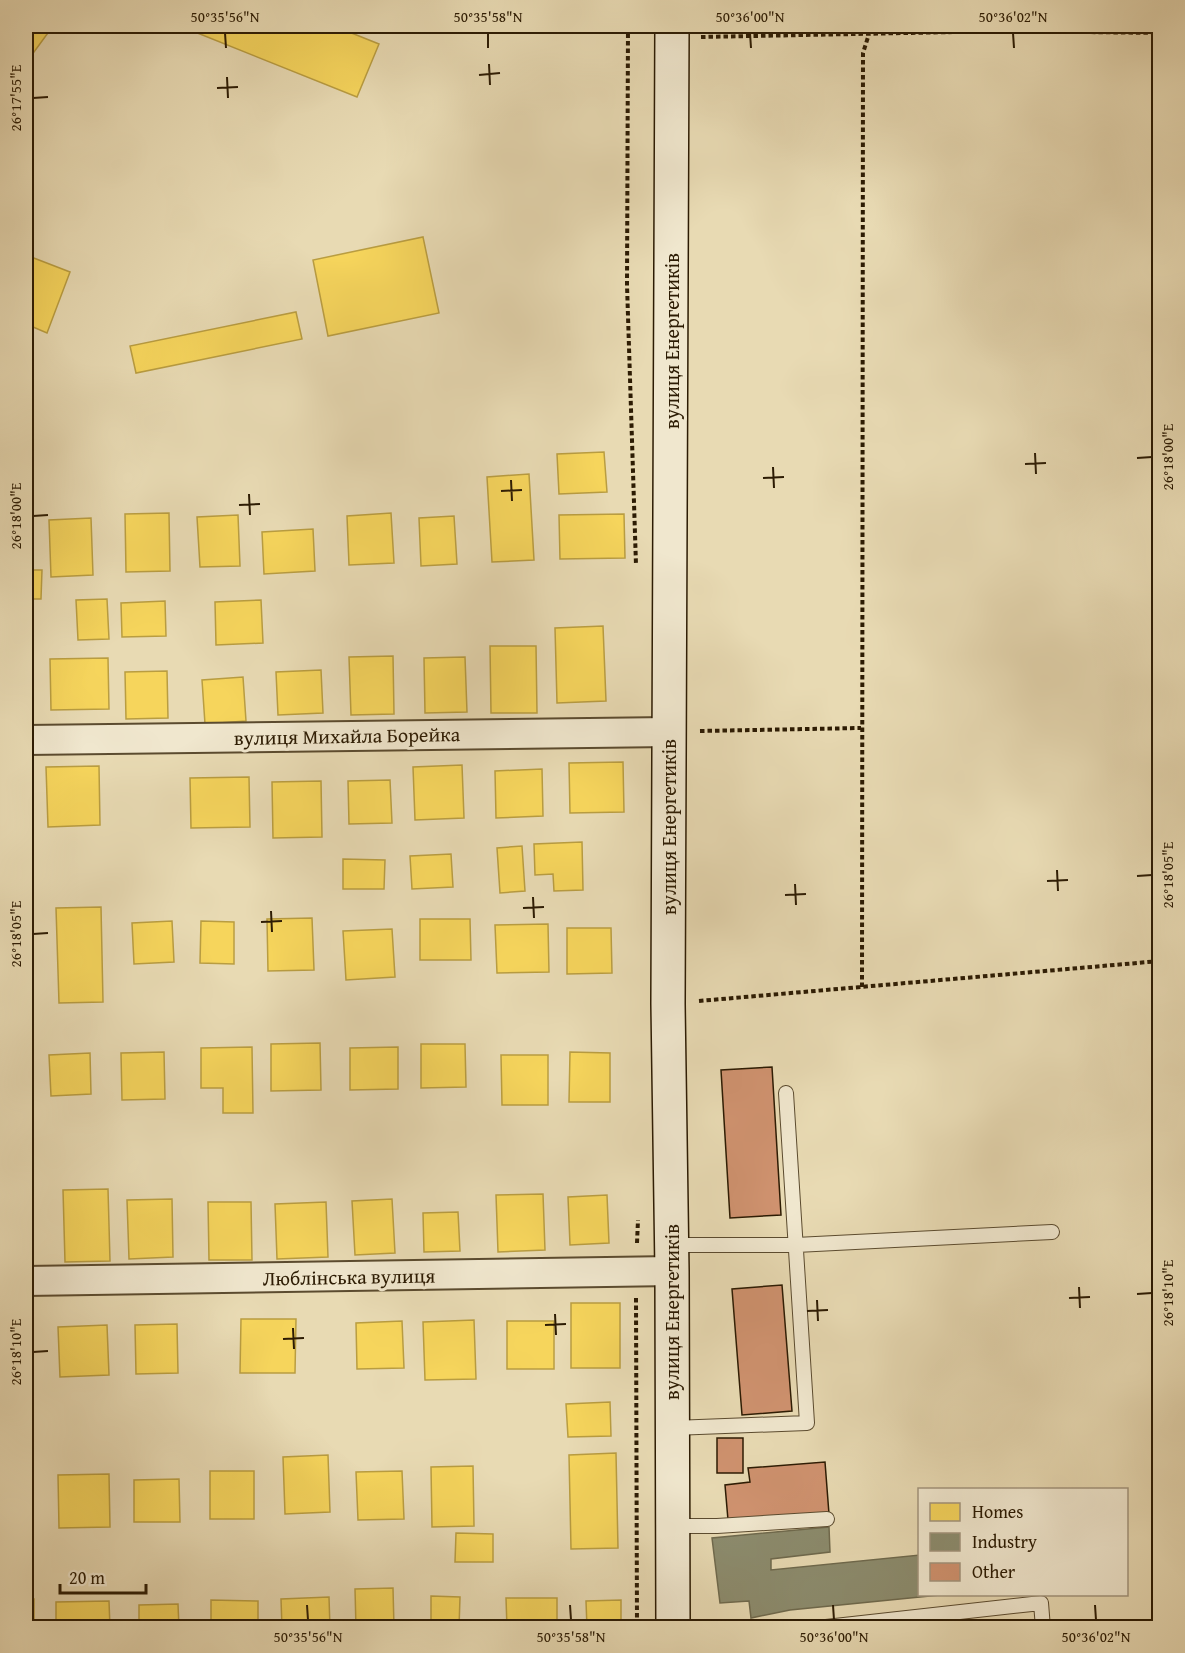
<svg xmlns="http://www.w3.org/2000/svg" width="1185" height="1653" font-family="'Gentium Book Plus',serif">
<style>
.homes{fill:#f6d55c;stroke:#b99d41;stroke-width:1.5}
.industry{fill:#8c8c6e;stroke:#6f6a4e;stroke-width:1.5}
.building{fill:#cf926f;stroke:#2c1b03;stroke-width:1.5}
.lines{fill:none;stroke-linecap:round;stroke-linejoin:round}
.lane-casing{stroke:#5b4b2f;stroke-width:16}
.street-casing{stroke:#5b4b2f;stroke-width:32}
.secondary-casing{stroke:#2c1b03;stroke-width:36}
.path{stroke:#2c1b03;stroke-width:4;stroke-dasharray:4.5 3;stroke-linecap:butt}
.lane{stroke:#f0e7ce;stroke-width:14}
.street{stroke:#f0e7ce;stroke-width:28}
.secondary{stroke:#f0e7ce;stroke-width:33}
.ticks{fill:none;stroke:#2c1b03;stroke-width:2}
.labels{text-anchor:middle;stroke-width:6;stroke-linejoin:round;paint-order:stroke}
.street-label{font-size:20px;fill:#2c1b03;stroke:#f0e7ce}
.neatline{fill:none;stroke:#2c1b03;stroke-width:2}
.ticks-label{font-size:15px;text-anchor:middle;fill:#2c1b03}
</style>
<rect width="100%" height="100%" fill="#e8dab3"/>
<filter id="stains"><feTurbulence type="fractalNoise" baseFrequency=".00333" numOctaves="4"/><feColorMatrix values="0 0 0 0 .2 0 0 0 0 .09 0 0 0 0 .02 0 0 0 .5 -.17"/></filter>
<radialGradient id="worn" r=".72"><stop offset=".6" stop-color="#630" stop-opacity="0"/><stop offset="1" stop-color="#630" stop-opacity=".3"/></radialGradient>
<path class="homes" d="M26,26H53L26,63Z
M180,26H334L379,44L357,97Z
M464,26H565V32L464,31Z
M423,237L439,313L328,336L313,260Z
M26,255L70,272L47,333L26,324Z
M296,312L302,339L136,373L130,346Z
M604,452L607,492L559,494L557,454Z
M529,474L534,560L492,562L487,477Z
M169,513L170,571L126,572L125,514Z
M391,513L394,563L349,565L347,516Z
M624,514L625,558L560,559L559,515Z
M238,515L240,566L200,567L197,517Z
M454,516L457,564L421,566L419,518Z
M91,518L93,575L51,577L49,520Z
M313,529L315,571L264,574L262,532Z
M26,570H42L41,599H26Z
M107,599L109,639L78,640L76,600Z
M261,600L263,643L216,645L215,602Z
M165,601L166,636L122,637L121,603Z
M603,626L606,701L557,703L555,628Z
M490,646H536L537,713H491Z
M393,656L394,714L351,715L349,657Z
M465,657L467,712L425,713L424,658Z
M108,658L109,709L51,710L50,659Z
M321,670L323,713L278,715L276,672Z
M167,671L168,718L126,719L125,672Z
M243,677L246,721L205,724L202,680Z
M623,762L624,812L570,813L569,763Z
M462,765L464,818L415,820L413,767Z
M99,766L100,825L48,827L46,767Z
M542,769L543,816L496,818L495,771Z
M249,777L250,827L191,828L190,778Z
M390,780L392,823L349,824L348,781Z
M321,781L322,837L273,838L272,782Z
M582,842L583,890L554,891L553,874L535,875L534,844Z
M522,846L525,891L500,893L497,848Z
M451,854L453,887L412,889L410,856Z
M343,859L385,860L384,889H343Z
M101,907L103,1002L59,1003L56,908Z
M312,918L314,970L268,971L267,919Z
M420,919H470L471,960H420Z
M172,921L174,962L134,964L132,923Z
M201,921L234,922V964L200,963Z
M548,924L549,972L497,973L495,925Z
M567,928H611L612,973L567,974Z
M392,929L395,977L346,980L343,931Z
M320,1043L321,1090L271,1091V1044Z
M421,1044H465L466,1087L421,1088Z
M252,1047L253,1113H223V1088H201V1048Z
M398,1047V1089L350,1090V1048Z
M164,1052L165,1099L122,1100L121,1053Z
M570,1052L610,1053V1102H569Z
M90,1053L91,1094L51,1096L49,1055Z
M501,1055H548V1105H502Z
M26,1056H27L29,1110H26Z
M108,1189L110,1261L65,1262L63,1190Z
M543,1194L545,1250L498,1252L496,1195Z
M607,1195L609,1243L570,1245L568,1197Z
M172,1199L173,1257L129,1259L127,1200Z
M392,1199L395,1253L355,1255L352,1201Z
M208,1202H251L252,1260H209Z
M326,1202L328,1257L277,1259L275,1204Z
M458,1212L460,1251L424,1252L423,1213Z
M571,1303H620V1368H571Z
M241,1319H296L295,1373H240Z
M474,1320L476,1379L425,1380L423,1322Z
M402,1321L404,1368L357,1369L356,1323Z
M507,1321H554V1369H507Z
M177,1324L178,1373L136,1374L135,1325Z
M107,1325L109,1375L60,1377L58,1327Z
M610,1402L611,1436L568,1437L566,1404Z
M616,1453L618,1548L571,1549L569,1455Z
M328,1455L330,1512L285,1514L283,1457Z
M473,1466L474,1526L432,1527L431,1467Z
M210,1471H254V1519H210Z
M402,1471L404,1519L358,1520L356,1472Z
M26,1473H29L30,1526H26Z
M109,1474L110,1527L59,1528L58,1475Z
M179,1479L180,1522H134V1480Z
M456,1533L493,1534V1562H455Z
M393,1588L394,1628H356L355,1589Z
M431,1596L460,1597L459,1628H431Z
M329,1597L330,1628H282L281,1599Z
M506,1598H557V1628H507Z
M26,1599H34V1628H26Z
M211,1600L258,1601V1628H211Z
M621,1600V1628H587L586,1601Z
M109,1601L110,1628H56V1602Z
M178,1604L179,1628H139V1605Z"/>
<path class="industry" d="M829,1527L830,1552L771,1559V1570L920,1555V1594H950L790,1610L751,1618L749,1601L720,1603L712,1538Z
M1031,1622V1628H972Z"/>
<path class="building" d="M772,1067L781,1215L730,1218L721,1070Z
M782,1285L792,1411L742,1415L732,1289Z
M717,1438H743V1473H717Z
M825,1462L829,1514L728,1520L725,1485L750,1482L748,1468Z"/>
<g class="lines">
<defs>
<path id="lane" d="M672,1245H796L1052,1232
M673,1428L807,1423L786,1093
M673,1526H717L827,1519
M817,1628L1041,1603L1043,1628"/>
<path id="street" d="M26,740L669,732
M26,1281L672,1271"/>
<path id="secondary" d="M672,26L668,1004L672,1271L673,1628"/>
</defs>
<use href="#lane" class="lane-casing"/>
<use href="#street" class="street-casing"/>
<use href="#secondary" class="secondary-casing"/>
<path class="path" d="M628,26L627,285L636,565
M701,37L1008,31L1160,33
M700,731L861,728
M862,987L863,53L869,34
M699,1001L1160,961
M637,1243L638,1220
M636,1298L637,1628"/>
<use href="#lane" class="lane"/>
<use href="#street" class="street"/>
<use href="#secondary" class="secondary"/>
</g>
<path class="ticks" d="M225,33L226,48M488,33V48M750,33L751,48M1013,33L1014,48M489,64L490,85M479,75L500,73M227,77L228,98M217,88L238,87M33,98L48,97M1035,453L1036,474M1137,458L1152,457M1025,464L1046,463M773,467L774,488M763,478L784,477M511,480L512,501M501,491L522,490M249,494L250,515M239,505L260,504M33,516L48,515M1057,870L1058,891M1137,876L1152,875M1047,881L1068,880M795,884L796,905M785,895L806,894M533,897L534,918M523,908L544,907M271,911L272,932M261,922L282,921M33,934L48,933M1079,1287L1080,1308M1137,1294L1152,1293M1069,1298L1090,1297M817,1300L818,1321M807,1311L828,1310M555,1314L556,1335M545,1325L566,1324M293,1328L294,1349M283,1339L304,1338M33,1352L48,1351M307,1605L308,1620M570,1605L571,1620M833,1605L834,1620M1095,1605L1096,1620"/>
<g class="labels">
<g class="street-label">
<text transform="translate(672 341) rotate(-90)" y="7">вулиця Енергетиків</text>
<text transform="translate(347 736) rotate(-1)" y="7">вулиця Михайла Борейка</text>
<text transform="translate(669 827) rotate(-90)" y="7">вулиця Енергетиків</text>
<text transform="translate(349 1277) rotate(-1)" y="7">Люблінська вулиця</text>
<text transform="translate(672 1312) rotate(-90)" y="7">вулиця Енергетиків</text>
</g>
</g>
<rect width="1185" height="1653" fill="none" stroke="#e8dab3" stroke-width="66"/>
<rect x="918" y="1488" width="210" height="108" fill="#f0e7ce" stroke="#a2957d" stroke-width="1.5"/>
<rect x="930" y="1503" width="30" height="18" fill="#f6d55c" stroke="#a2957d" stroke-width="1.5"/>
<text x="972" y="1518" font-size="18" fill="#2c1b03">Homes</text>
<rect x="930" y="1533" width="30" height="18" fill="#8c8c6e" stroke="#a2957d" stroke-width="1.5"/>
<text x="972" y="1548" font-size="18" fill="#2c1b03">Industry</text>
<rect x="930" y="1563" width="30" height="18" fill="#cf926f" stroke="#a2957d" stroke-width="1.5"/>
<text x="972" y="1578" font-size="18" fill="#2c1b03">Other</text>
<path d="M60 1584v9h86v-9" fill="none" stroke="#2c1b03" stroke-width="3"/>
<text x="69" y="1584" font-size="18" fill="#2c1b03" stroke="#f0e7ce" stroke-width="4.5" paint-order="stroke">20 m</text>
<rect x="33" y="33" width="1119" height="1587" class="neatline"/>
<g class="ticks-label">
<text x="225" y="22">50°35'56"N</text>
<text x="488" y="22">50°35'58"N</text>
<text x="750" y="22">50°36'00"N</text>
<text x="1013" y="22">50°36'02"N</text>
<text transform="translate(16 98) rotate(-90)" y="5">26°17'55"E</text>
<text transform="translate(1168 457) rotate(-90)" y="5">26°18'00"E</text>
<text transform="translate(16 516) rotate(-90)" y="5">26°18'00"E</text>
<text transform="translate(1168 875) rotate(-90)" y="5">26°18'05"E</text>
<text transform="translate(16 934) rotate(-90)" y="5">26°18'05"E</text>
<text transform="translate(1168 1293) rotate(-90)" y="5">26°18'10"E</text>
<text transform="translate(16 1352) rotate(-90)" y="5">26°18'10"E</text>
<text x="308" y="1642">50°35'56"N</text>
<text x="571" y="1642">50°35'58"N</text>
<text x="834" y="1642">50°36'00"N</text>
<text x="1096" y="1642">50°36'02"N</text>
</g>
<rect width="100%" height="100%" filter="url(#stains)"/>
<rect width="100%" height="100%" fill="url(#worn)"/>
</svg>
